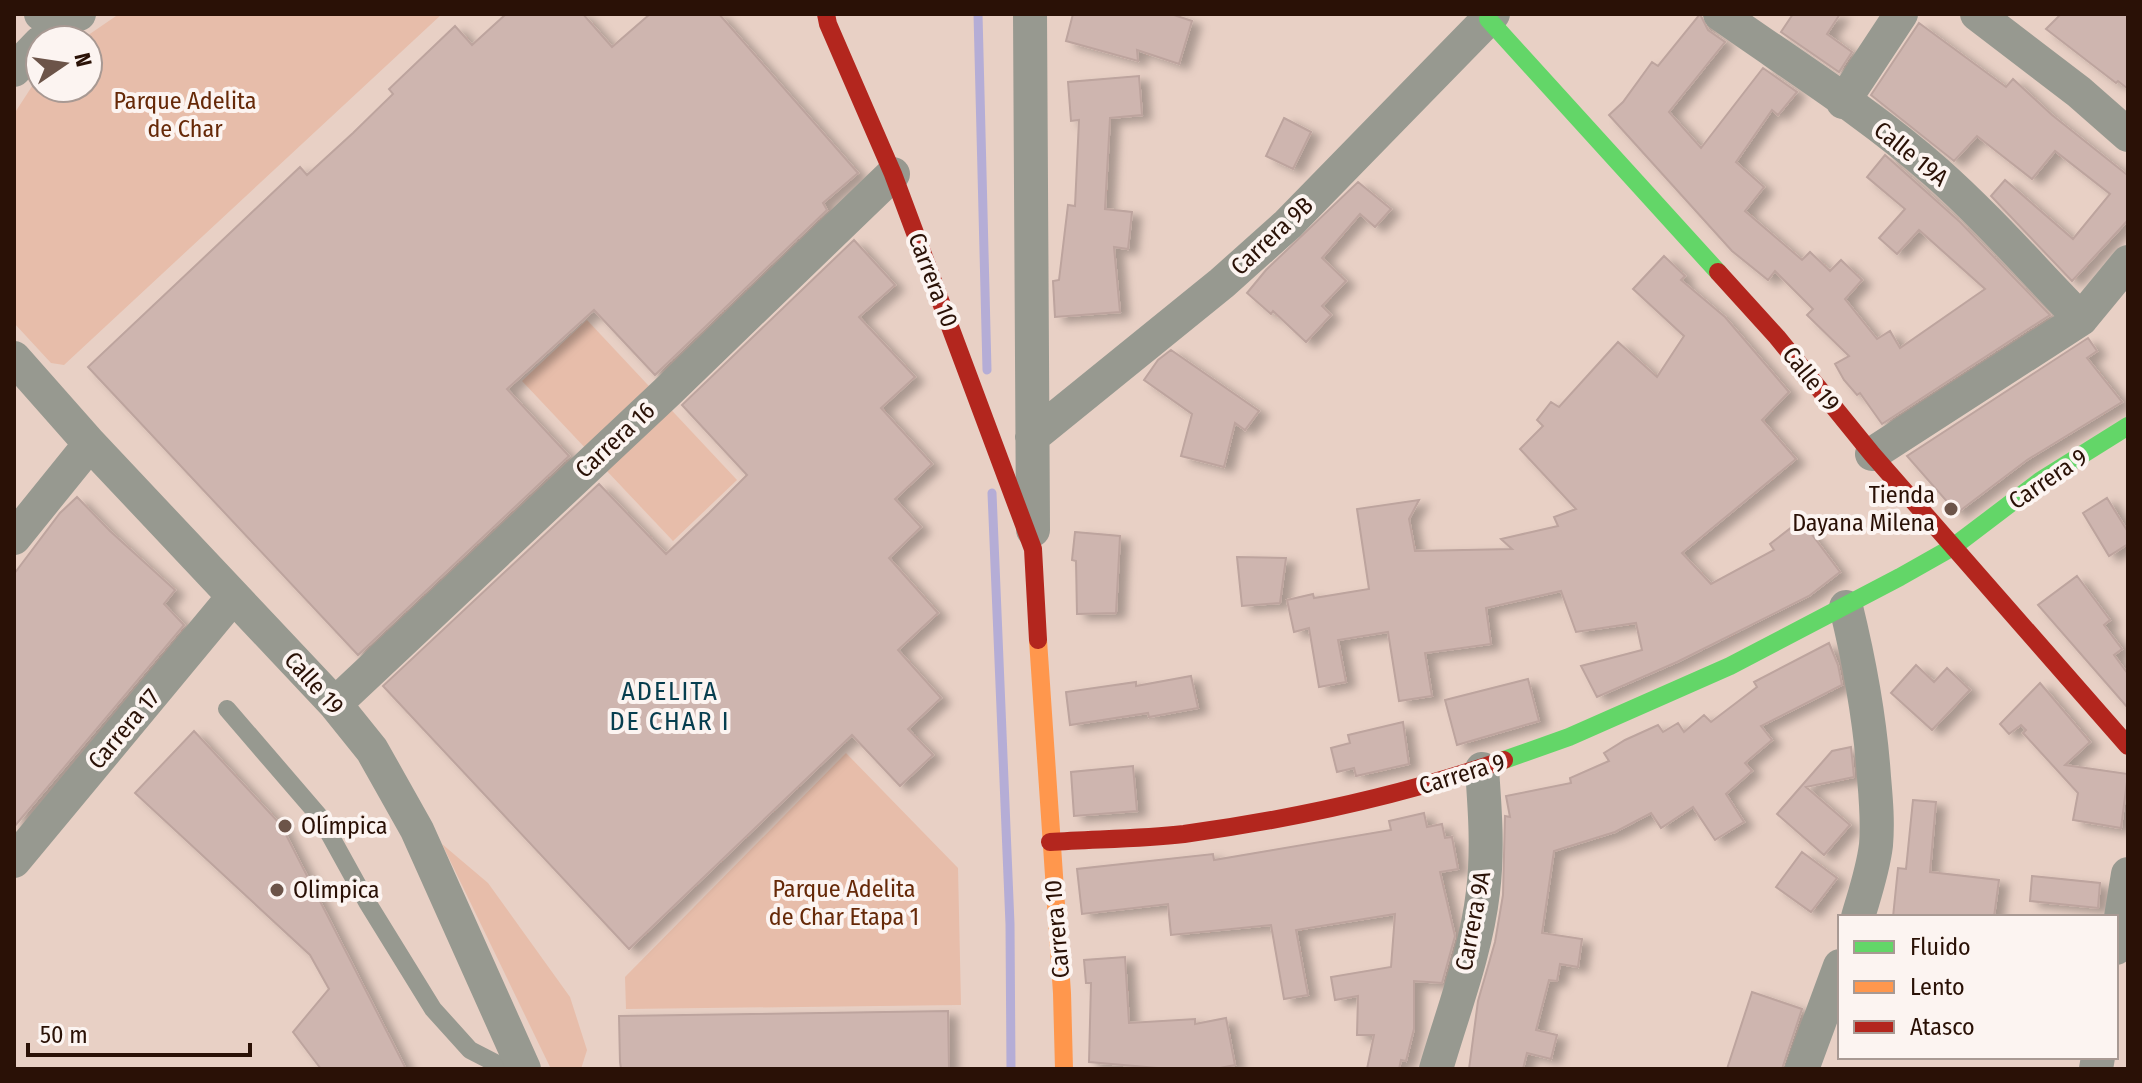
<svg xmlns="http://www.w3.org/2000/svg" width="2142" height="1083" font-family="'Fira Sans Condensed',sans-serif">
<style>
.green{fill:#e7bdaa}
.lines{fill:none;stroke-linecap:round;stroke-linejoin:round}
.stream{stroke:#b5add6;stroke-width:9}
.building{fill:#ceb5af;stroke:#bda49e;stroke-width:2;filter:url(#shadow)}
.lane{stroke:#979990;stroke-width:18}
.street{stroke:#979990;stroke-width:34}
.fast{stroke:#63d668;stroke-width:18}
.slow{stroke:#ff974d;stroke-width:18}
.jam{stroke:#b3261e;stroke-width:18}
.poi-dot{fill:#6c5449;stroke:#fcf4f1;stroke-width:3}
.labels{text-anchor:middle;stroke-width:8;stroke-linejoin:round;paint-order:stroke}
.park-label{font-size:24px;fill:#662908;stroke:#fcf4f1}
.street-label{font-size:24px;fill:#2a1106;stroke:#fcf4f1}
.poi-label{font-size:24px;fill:#2a1106;stroke:#fcf4f1;text-anchor:start}
.neighbourhood-label{font-size:26px;letter-spacing:2px;fill:#073e4f;stroke:#fcf4f1}
</style>
<defs>
<filter id="shadow"><feDropShadow dx="9" dy="5" stdDeviation="4" flood-color="#0004"/></filter>
</defs>
<rect width="100%" height="100%" fill="#e8d0c5"/>
<path class="green" d="M119,14H442L64,365L51,363L14,323V114L40,74V88H88V40H81Z
M587,320L737,480L673,541L522,381Z
M846,753L958,868L961,1005L626,1009L625,977Z
M442,844L488,883L570,997L587,1050L581,1069H551Z"/>
<g class="lines">
<path class="stream" d="M978,14L987,370
M992,493L1010,924L1011,1069"/>
</g>
<path class="building" d="M506,14H583L612,47L650,14H719L858,173L823,203L827,210L655,375L594,310L507,389L569,456L358,655L88,367L300,167L307,175L353,133L393,94L389,89L455,26L472,45Z
M1073,14H1171L1192,21L1179,64L1137,50L1138,61L1066,41Z
M1700,14L1708,30L1725,42L1669,112L1701,148L1763,68L1797,92L1778,115L1772,110L1736,162L1764,187L1745,211L1802,260L1810,252L1830,271L1841,260L1862,280L1845,299L1877,339L1890,331L1900,348L1985,289L1919,230L1897,254L1879,238L1905,209L1867,177L1885,155L1960,222L2050,315L1882,424L1860,393L1857,395L1844,380L1835,364L1849,356L1807,315L1813,309L1775,271L1768,280L1732,251L1609,115L1623,102L1652,62L1658,66Z
M1793,14H1840L1827,34L1852,52L1839,72L1781,32Z
M2061,14H2128V89L2118,81L2116,83L2046,29Z
M1919,23L2006,87L2013,79L2052,115L2126,174L2128,172V220L2072,281L1991,196L2005,180L2073,239L2110,194L2055,151L2032,179L1977,136L1954,161L1871,95Z
M1139,76L1142,115L1110,118L1105,209L1132,212L1128,249L1114,247L1120,312L1055,317L1053,281L1059,280L1068,205L1075,206L1079,120L1071,121L1068,82Z
M1284,118L1311,132L1293,169L1266,156Z
M1358,182L1391,209L1375,227L1360,214L1322,258L1346,281L1322,306L1331,315L1306,342L1273,311L1271,314L1247,293L1266,270Z
M854,240L895,285L859,317L915,377L881,408L932,464L895,499L921,527L889,558L938,613L898,650L941,698L908,729L933,755L900,786L852,735L629,949L383,686L599,484L666,554L709,513L747,475L682,405Z
M1664,256L1685,276L1681,280L1725,317L1789,392L1762,420L1796,459L1682,553L1711,584L1774,550L1770,544L1801,520L1840,572L1809,596L1677,662L1597,697L1581,666L1642,650L1636,623L1576,632L1561,591L1486,608L1491,644L1425,653L1432,696L1399,701L1388,632L1338,640L1346,682L1319,687L1309,628L1294,632L1287,600L1313,594L1314,598L1369,589L1357,509L1419,500L1409,519L1415,551L1512,549L1501,539L1558,526L1554,517L1576,509L1520,449L1543,426L1537,420L1551,402L1559,407L1618,342L1657,377L1684,336L1633,289Z
M2088,338L2097,351L2087,358L2122,402L2027,460L1957,513L1907,456Z
M1171,350L1259,411L1245,430L1235,423L1224,467L1181,456L1192,414L1144,380L1158,360Z
M77,497L110,531L175,590L164,604L184,625L14,827V574L60,513Z
M2107,498L2128,532V544L2109,556L2083,513Z
M1075,532L1120,536L1116,613L1077,614L1076,561L1072,560Z
M1237,557L1286,558L1280,603L1242,606Z
M2077,576L2110,620L2104,625L2122,649L2114,655L2128,674V708L2038,605Z
M1829,643L1838,665L1842,685L1761,726L1772,740L1745,763L1752,771L1726,794L1744,822L1715,840L1693,807L1661,828L1651,813L1615,832L1554,851L1542,933L1582,939L1578,967L1560,964L1557,981L1549,980L1536,1030L1557,1035L1551,1059L1527,1053L1523,1069H1469L1478,1001L1495,942L1503,895L1505,816L1510,817L1506,796L1571,783L1570,778L1609,761L1604,753L1625,740L1658,725L1663,732L1678,723L1684,732L1704,715L1711,722L1757,687L1754,682Z
M1916,665L1934,682L1947,668L1970,690L1932,730L1891,693Z
M1191,676L1198,708L1149,717L1148,713L1070,725L1066,692L1136,682V686Z
M1528,679L1539,721L1457,745L1445,700Z
M2040,683L2090,742L2065,765L2128,774L2121,828L2073,820L2078,793L2023,733L2026,730L2021,725L2009,734L2000,724Z
M1403,722L1409,764L1356,776L1354,768L1337,772L1331,748L1350,743L1348,735Z
M194,731L281,825L406,1069H321L293,1032L329,989L310,955L135,793Z
M1851,747L1854,777L1806,787L1850,825L1824,855L1777,814L1832,751Z
M1133,766L1137,811L1074,816L1071,772Z
M1913,800L1936,802L1930,872L1999,880L1994,917H1893L1898,868L1906,869Z
M1424,813L1427,827L1442,824L1445,838L1452,837L1458,869L1440,872L1455,936L1442,983L1414,981V1029L1406,1061L1401,1060L1399,1069H1367L1374,1035H1357L1358,996L1335,1000L1331,977L1391,967L1395,914L1296,930L1308,995L1284,999L1271,925L1171,935L1168,904L1082,914L1077,869L1213,854L1214,860L1391,830L1389,821Z
M1802,852L1837,878L1811,912L1776,887Z
M2032,876L2100,883L2098,908L2030,901Z
M1125,957L1129,1023L1195,1019V1024L1226,1018L1235,1065L1215,1069H1169L1089,1062L1091,983H1086L1084,960Z
M1752,992L1802,1009L1782,1069H1727Z
M948,1011L949,1069H621L620,1062L619,1016Z"/>
<g class="lines">
<path class="lane" d="M227,709L320,817L367,902L433,1009L470,1050L507,1069"/>
<path class="street" d="M41,14L64,18L79,14
M1030,14L1033,530
M1720,14C1792,65 1869,113 1936,172C1988,218 2033,270 2081,319
M1977,14L2079,92L2128,135
M14,70L40,43
M1843,102L1901,14
M14,358L90,444L335,704L372,750L417,830L524,1069
M1032,437L1222,283L1288,224L1493,14
M1872,454L2081,319L2128,262
M14,538L90,444
M1846,607C1860,664 1870,719 1874,777C1876,800 1878,822 1876,845C1873,870 1865,893 1858,917
M335,704L666,393L893,174
M14,861L233,597
M2116,948L2128,874
M1436,1069C1453,1011 1476,952 1483,892C1488,851 1485,810 1482,769
M1802,1069L1840,966
M2096,1069L2098,1057"/>
<path class="fast" d="M1488,19L1718,272
M1504,760L1569,737L1730,666L1900,577L1953,547L2040,481L2128,426"/>
<path class="slow" d="M1038,640L1062,993L1064,1069"/>
<path class="jam" d="M826,14L828,24L893,174L1033,549L1038,640
M1718,272L1777,337L1872,454L2128,746
M1050,842C1094,839 1140,839 1184,834C1293,819 1400,796 1504,760"/>
</g>
<g class="poi-dot">
<circle cx="1951" cy="509" r="8"/>
<circle cx="285" cy="826" r="8"/>
<circle cx="277" cy="890" r="8"/>
</g>
<g class="labels">
<g class="park-label">
<text x="185" y="109">Parque Adelita<tspan x="185" dy="28">de Char</tspan></text>
<text x="844" y="897">Parque Adelita<tspan x="844" dy="28">de Char Etapa 1</tspan></text>
</g>
<g class="street-label">
<text transform="translate(1911 154) rotate(39)" y="8">Calle 19A</text>
<text transform="translate(1272 236) rotate(-43)" y="8">Carrera 9B</text>
<text transform="translate(933 280) rotate(69)" y="8">Carrera 10</text>
<text transform="translate(1811 379) rotate(51)" y="8">Calle 19</text>
<text transform="translate(615 440) rotate(-43)" y="8">Carrera 16</text>
<text transform="translate(2048 479) rotate(-34)" y="8">Carrera 9</text>
<text transform="translate(314 683) rotate(48)" y="8">Calle 19</text>
<text transform="translate(124 729) rotate(-50)" y="8">Carrera 17</text>
<text transform="translate(1462 774) rotate(-17)" y="8">Carrera 9</text>
<text transform="translate(1473 921) rotate(-79)" y="8">Carrera 9A</text>
<text transform="translate(1057 929) rotate(-95)" y="8">Carrera 10</text>
</g>
<g class="poi-label">
<text x="1935" y="503" text-anchor="end">Tienda<tspan x="1935" dy="28">Dayana Milena</tspan></text>
<text x="301" y="834">Olímpica</text>
<text x="293" y="898">Olimpica</text>
</g>
<g class="neighbourhood-label">
<text x="670" y="700">ADELITA<tspan x="670" dy="30">DE CHAR I</tspan></text>
</g>
</g>
<rect width="2142" height="1083" fill="none" stroke="#2a1106" stroke-width="32"/>
<rect x="1838" y="915" width="280" height="144" fill="#fcf4f1" stroke="#a89993" stroke-width="2"/>
<rect x="1854" y="941" width="40" height="12" fill="#63d668" stroke="#a89993" stroke-width="2"/>
<text x="1910" y="955" font-size="24" fill="#2a1106">Fluido</text>
<rect x="1854" y="981" width="40" height="12" fill="#ff974d" stroke="#a89993" stroke-width="2"/>
<text x="1910" y="995" font-size="24" fill="#2a1106">Lento</text>
<rect x="1854" y="1021" width="40" height="12" fill="#b3261e" stroke="#a89993" stroke-width="2"/>
<text x="1910" y="1035" font-size="24" fill="#2a1106">Atasco</text>
<g transform="translate(64 64) rotate(77)"><circle r="38" fill="#fcf4f1" stroke="#a89993" stroke-width="2"/>
<path d="M0-6L14 30L0 20L-14 30Z" fill="#6c5449"/>
<text y="-12" font-size="22" font-weight="bold" text-anchor="middle" fill="#2a1106">N</text>
</g>
<path d="M28 1043v12h222v-12" fill="none" stroke="#2a1106" stroke-width="4"/>
<text x="40" y="1043" font-size="24" fill="#2a1106" stroke="#fcf4f1" stroke-width="6" paint-order="stroke">50 m</text>
</svg>
